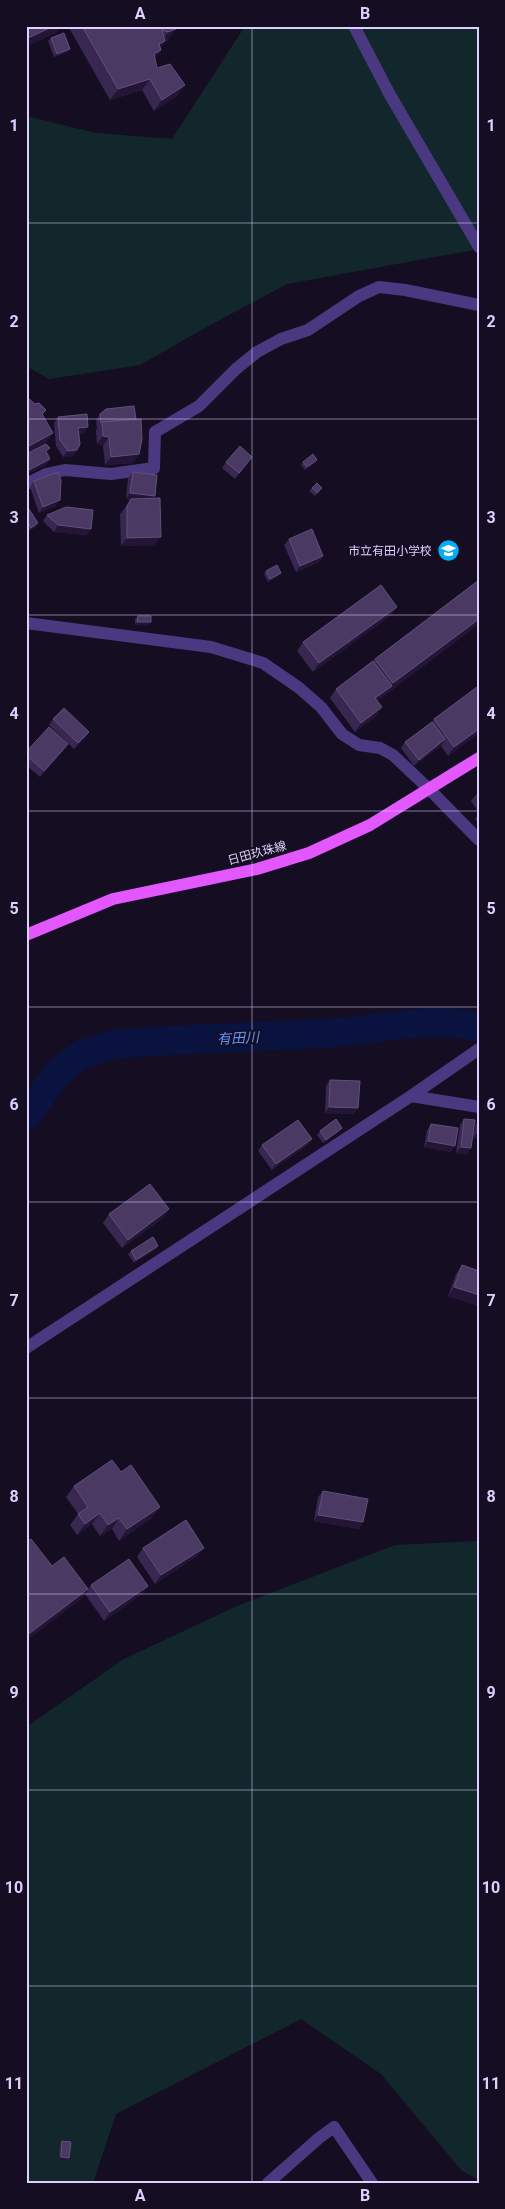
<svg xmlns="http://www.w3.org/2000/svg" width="505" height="2209" font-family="Roboto,'Noto Sans JP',sans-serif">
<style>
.green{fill:#11272c}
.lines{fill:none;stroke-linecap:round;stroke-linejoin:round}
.river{stroke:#0a123f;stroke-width:29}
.minor{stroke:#4a3981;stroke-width:12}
.tertiary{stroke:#4a3981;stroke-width:12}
.primary{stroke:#e257fe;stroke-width:12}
.wall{fill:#382750}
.shaded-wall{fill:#221536}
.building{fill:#493963;stroke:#61507b}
.grid{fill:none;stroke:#decfff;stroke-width:1;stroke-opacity:0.55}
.labels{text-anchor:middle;stroke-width:4;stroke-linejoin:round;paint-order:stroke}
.poi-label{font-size:12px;fill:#decfff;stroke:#150e22;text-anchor:end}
.street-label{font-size:12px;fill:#decfff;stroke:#150e22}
.water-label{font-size:14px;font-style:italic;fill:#5e93fe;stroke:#150e22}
.neatline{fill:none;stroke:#decfff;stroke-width:2}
.grid-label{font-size:16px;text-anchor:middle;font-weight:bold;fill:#decfff}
</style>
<rect width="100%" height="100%" fill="#150e22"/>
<path class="green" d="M245,26H479V249L287,284L203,329L140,365L49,379L26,366V116L96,133L172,139Z
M479,1541V2180L462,2171L381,2074L301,2019L116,2114L93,2183H26V1727L124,1659L237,1606L395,1545Z"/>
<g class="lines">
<path class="river" d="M26,1116L59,1071L84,1053L118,1044C189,1038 260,1037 331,1033C380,1030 431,1015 479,1027"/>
<path class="minor" d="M26,484L46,474L65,470L111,474L154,468L155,432L199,406L236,369L257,352L281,339L308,330L359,296L379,287L405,290L479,305
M26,623L211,647L263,663L298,687L321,707L342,734L359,745L380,748L393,755L430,790L479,840
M411,1096L479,1107
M26,1348L411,1096L479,1049
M268,2183L319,2138L334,2127L372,2183"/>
<path class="tertiary" d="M354,26L390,95L479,247"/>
<path class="primary" d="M26,935L113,899L257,869L309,853L370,825L479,758"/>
</g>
<path class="wall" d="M68,26H177L168,40L164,42L160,48L161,50L155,58L157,68L177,96L154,111L142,90L110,100Z
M51,38L68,52L54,57L48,41Z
M26,399L46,410L43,415L47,442L26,453Z
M100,414L135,420L139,454L133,463L105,465L103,446L97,444L96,430L97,429L96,420Z
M58,417L84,433L79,434L77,450L73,456L63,457L56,446L54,423Z
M317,460L315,463L305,470L301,465L303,462Z
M226,462L248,463L235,479L222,468Z
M133,472L153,498L161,537L154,545L121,546L120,514L131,500L126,499L128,478Z
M34,481L56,506L39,513L30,487Z
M312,488H322L315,496L309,491Z
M26,511L36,527L29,531L26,526Z
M47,515L91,529L86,535L54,532L43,521Z
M289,539L323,556L319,562L296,572L284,545Z
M266,571L279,576L268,582L264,574Z
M479,580V624L377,701L382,707L376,716L355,732L330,698L336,689Z
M397,607L390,616L313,672L297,651L303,642Z
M138,616L148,625H135V619Z
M53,719L89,732L85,738L74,749L49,725Z
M434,719L479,733L448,756L441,746L414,766L401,748L405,742L432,722Z
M64,750L40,777L26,765V752Z
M479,791V825L475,819L479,813L471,801Z
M330,1080L354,1114L325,1113L326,1086Z
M464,1119L467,1155L456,1153L460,1125Z
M479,1120V1139L473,1138L476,1124Z
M431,1124L451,1152L424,1147L427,1130Z
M342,1128L340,1131L323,1143L317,1135L320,1131Z
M262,1145H308L272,1170L258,1151Z
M169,1209L163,1218L122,1248L103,1223L109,1214Z
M158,1246L156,1249L134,1263L128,1254L131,1251Z
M462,1265L479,1271V1306L448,1296L456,1274Z
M121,1472L160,1507L152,1518L119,1541L112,1529L100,1536L92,1524L77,1535L70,1525L78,1514L66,1497L74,1486Z
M323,1491L363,1522L359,1529L314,1521L318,1497Z
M143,1548H204L197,1556L155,1584L137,1557Z
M91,1585L148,1586L142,1594L104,1621L85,1594Z
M62,2141L67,2161L59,2160L60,2144Z"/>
<path class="shaded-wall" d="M54,26H61L56,33L26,47V39Z
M176,29L168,40L164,42L157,52L160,44L168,32Z
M70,49L68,52L54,57L57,54Z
M161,50L153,61L154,54Z
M150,79L142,90L110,100L118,89Z
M185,85L177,96L154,111L162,100Z
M88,427L84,433L74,434L78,428Z
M53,433L47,442L26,453V450L29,446Z
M103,436L109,437L103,446L97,444Z
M77,450L73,456L63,457L68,451Z
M139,454L133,463L105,465L111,457Z
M50,459L46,465L26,475L27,471Z
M317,460L315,463L305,470L307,467Z
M130,493L155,496L150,502L126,499Z
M60,500L56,506L39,513L43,507Z
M38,523L36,527L29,531L31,528Z
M58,525L91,529L86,535L54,532Z
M161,537L154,545L121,546L127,538Z
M323,556L319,562L296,572L300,566Z
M281,573L279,576L268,582L270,579Z
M397,607L390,616L313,672L319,663Z
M479,619V624L369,707L375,698L392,686L393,683Z
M137,622H151L148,625H135Z
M382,707L376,716L355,732L361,723Z
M479,729V733L448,756L454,747Z
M89,732L85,738L74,749L78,743Z
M445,739L441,746L414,766L419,760Z
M68,744L64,750L40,777L44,771Z
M329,1107L358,1108L354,1114L325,1113Z
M342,1128L340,1131L323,1143L326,1140Z
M478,1132L479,1133V1139L473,1138Z
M312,1139L308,1145L272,1170L276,1164Z
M428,1141L455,1146L451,1152L424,1147Z
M461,1147L471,1148L467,1155L456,1153Z
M169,1209L163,1218L122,1248L128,1240Z
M158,1246L156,1249L134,1263L136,1260Z
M454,1287L479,1295V1306L448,1296Z
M160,1507L152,1518L119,1541L127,1529Z
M100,1513L92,1524L77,1535L85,1524Z
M318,1515L363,1522L359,1529L314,1521Z
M119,1518L112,1529L100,1536L108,1525Z
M204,1548L197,1556L155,1584L161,1575Z
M148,1586L142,1594L104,1621L110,1612Z
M88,1589L80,1600L26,1641V1636Z
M61,2157L69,2158L67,2161L59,2160Z"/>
<path class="building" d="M26,26H54L26,39Z
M82,26H177L176,29L168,32L162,30L165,41L159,44L161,50L154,54L157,68L170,64L185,85L162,100L150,79L118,89Z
M64,33L70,49L57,54L51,38Z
M28,398L35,404L39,403L46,410L42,414L53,433L29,446L26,441V399Z
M134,406L136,419L102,422L101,423L100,414L106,409Z
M87,414L88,427L78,428L80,444L77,450L68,451L60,440L58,417Z
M141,419L142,439L139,454L111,457L109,437L103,436L102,422Z
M46,444L50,448L46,451L50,459L27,471L26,454Z
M240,446L252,457L239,473L226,462Z
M313,454L317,460L307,467L303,462Z
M58,472L61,480L60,500L43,507L34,481Z
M133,472L157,475L155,496L130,493Z
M317,483L322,488L317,493L312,488Z
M160,498L161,537L127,538V506L131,499Z
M66,507L93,510L91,529L58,525L47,515Z
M29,509L38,523L31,528L26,520V511Z
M312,529L323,556L300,566L289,539Z
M26,554L28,578H26Z
M277,565L281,573L270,579L266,571Z
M479,580V619L393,683L375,659Z
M381,585L397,607L319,663L303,642Z
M138,616H151V622H137Z
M373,661L392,686L375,698L382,707L361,723L336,689Z
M477,687L479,690V729L454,747L434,719Z
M64,708L89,732L78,743L53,719Z
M432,722L445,739L419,760L405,742Z
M49,727L68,744L44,771L26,755V752Z
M330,1080L360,1081L358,1108L329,1107Z
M336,1119L342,1128L326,1140L320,1131Z
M464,1119L475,1120L471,1148L461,1147Z
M298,1120L312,1139L276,1164L262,1145Z
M431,1124L458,1128L455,1146L428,1141Z
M150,1184L169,1209L128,1240L109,1214Z
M153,1237L158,1246L136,1260L131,1251Z
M462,1265L479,1271V1295L454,1287Z
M112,1460L121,1472L131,1465L160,1507L127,1529L119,1518L108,1525L100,1513L85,1524L78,1514L88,1507L74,1486Z
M323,1491L368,1499L363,1522L318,1515Z
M186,1520L204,1548L161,1575L143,1548Z
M31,1539L52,1566L64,1557L88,1589L26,1636V1542Z
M129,1559L148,1586L110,1612L91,1585Z
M62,2141L71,2142L69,2158L61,2157Z"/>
<path class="grid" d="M252,26V2183M26,223H479M26,419H479M26,615H479M26,811H479M26,1007H479M26,1202H479M26,1398H479M26,1594H479M26,1790H479M26,1986H479"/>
<defs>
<symbol id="school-disc" viewBox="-11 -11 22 22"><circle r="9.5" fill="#02acf8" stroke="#150e22"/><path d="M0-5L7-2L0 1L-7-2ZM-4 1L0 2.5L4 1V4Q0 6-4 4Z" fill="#fff"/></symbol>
</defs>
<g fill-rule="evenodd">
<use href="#school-disc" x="436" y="538" width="25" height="25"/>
</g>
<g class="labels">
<g class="poi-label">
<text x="432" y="555">市立有田小学校</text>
</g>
<g class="street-label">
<text transform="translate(257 853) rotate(-15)" y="4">日田玖珠線</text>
</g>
<g class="water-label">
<text transform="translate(238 1038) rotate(-3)" y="5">有田川</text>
</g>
</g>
<rect width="505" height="2209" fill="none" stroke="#150e22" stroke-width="55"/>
<rect x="28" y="28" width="450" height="2154" class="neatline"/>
<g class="grid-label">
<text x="140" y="19">A</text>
<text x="365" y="19">B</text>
<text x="14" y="131">1</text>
<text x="491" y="131">1</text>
<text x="14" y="327">2</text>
<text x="491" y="327">2</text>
<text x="14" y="523">3</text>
<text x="491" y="523">3</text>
<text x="14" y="719">4</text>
<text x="491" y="719">4</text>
<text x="14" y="914">5</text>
<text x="491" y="914">5</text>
<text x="14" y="1110">6</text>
<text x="491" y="1110">6</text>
<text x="14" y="1306">7</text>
<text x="491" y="1306">7</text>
<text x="14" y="1502">8</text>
<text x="491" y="1502">8</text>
<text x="14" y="1698">9</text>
<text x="491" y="1698">9</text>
<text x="14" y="1893">10</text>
<text x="491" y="1893">10</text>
<text x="14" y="2089">11</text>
<text x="491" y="2089">11</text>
<text x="140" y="2201">A</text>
<text x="365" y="2201">B</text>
</g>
</svg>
